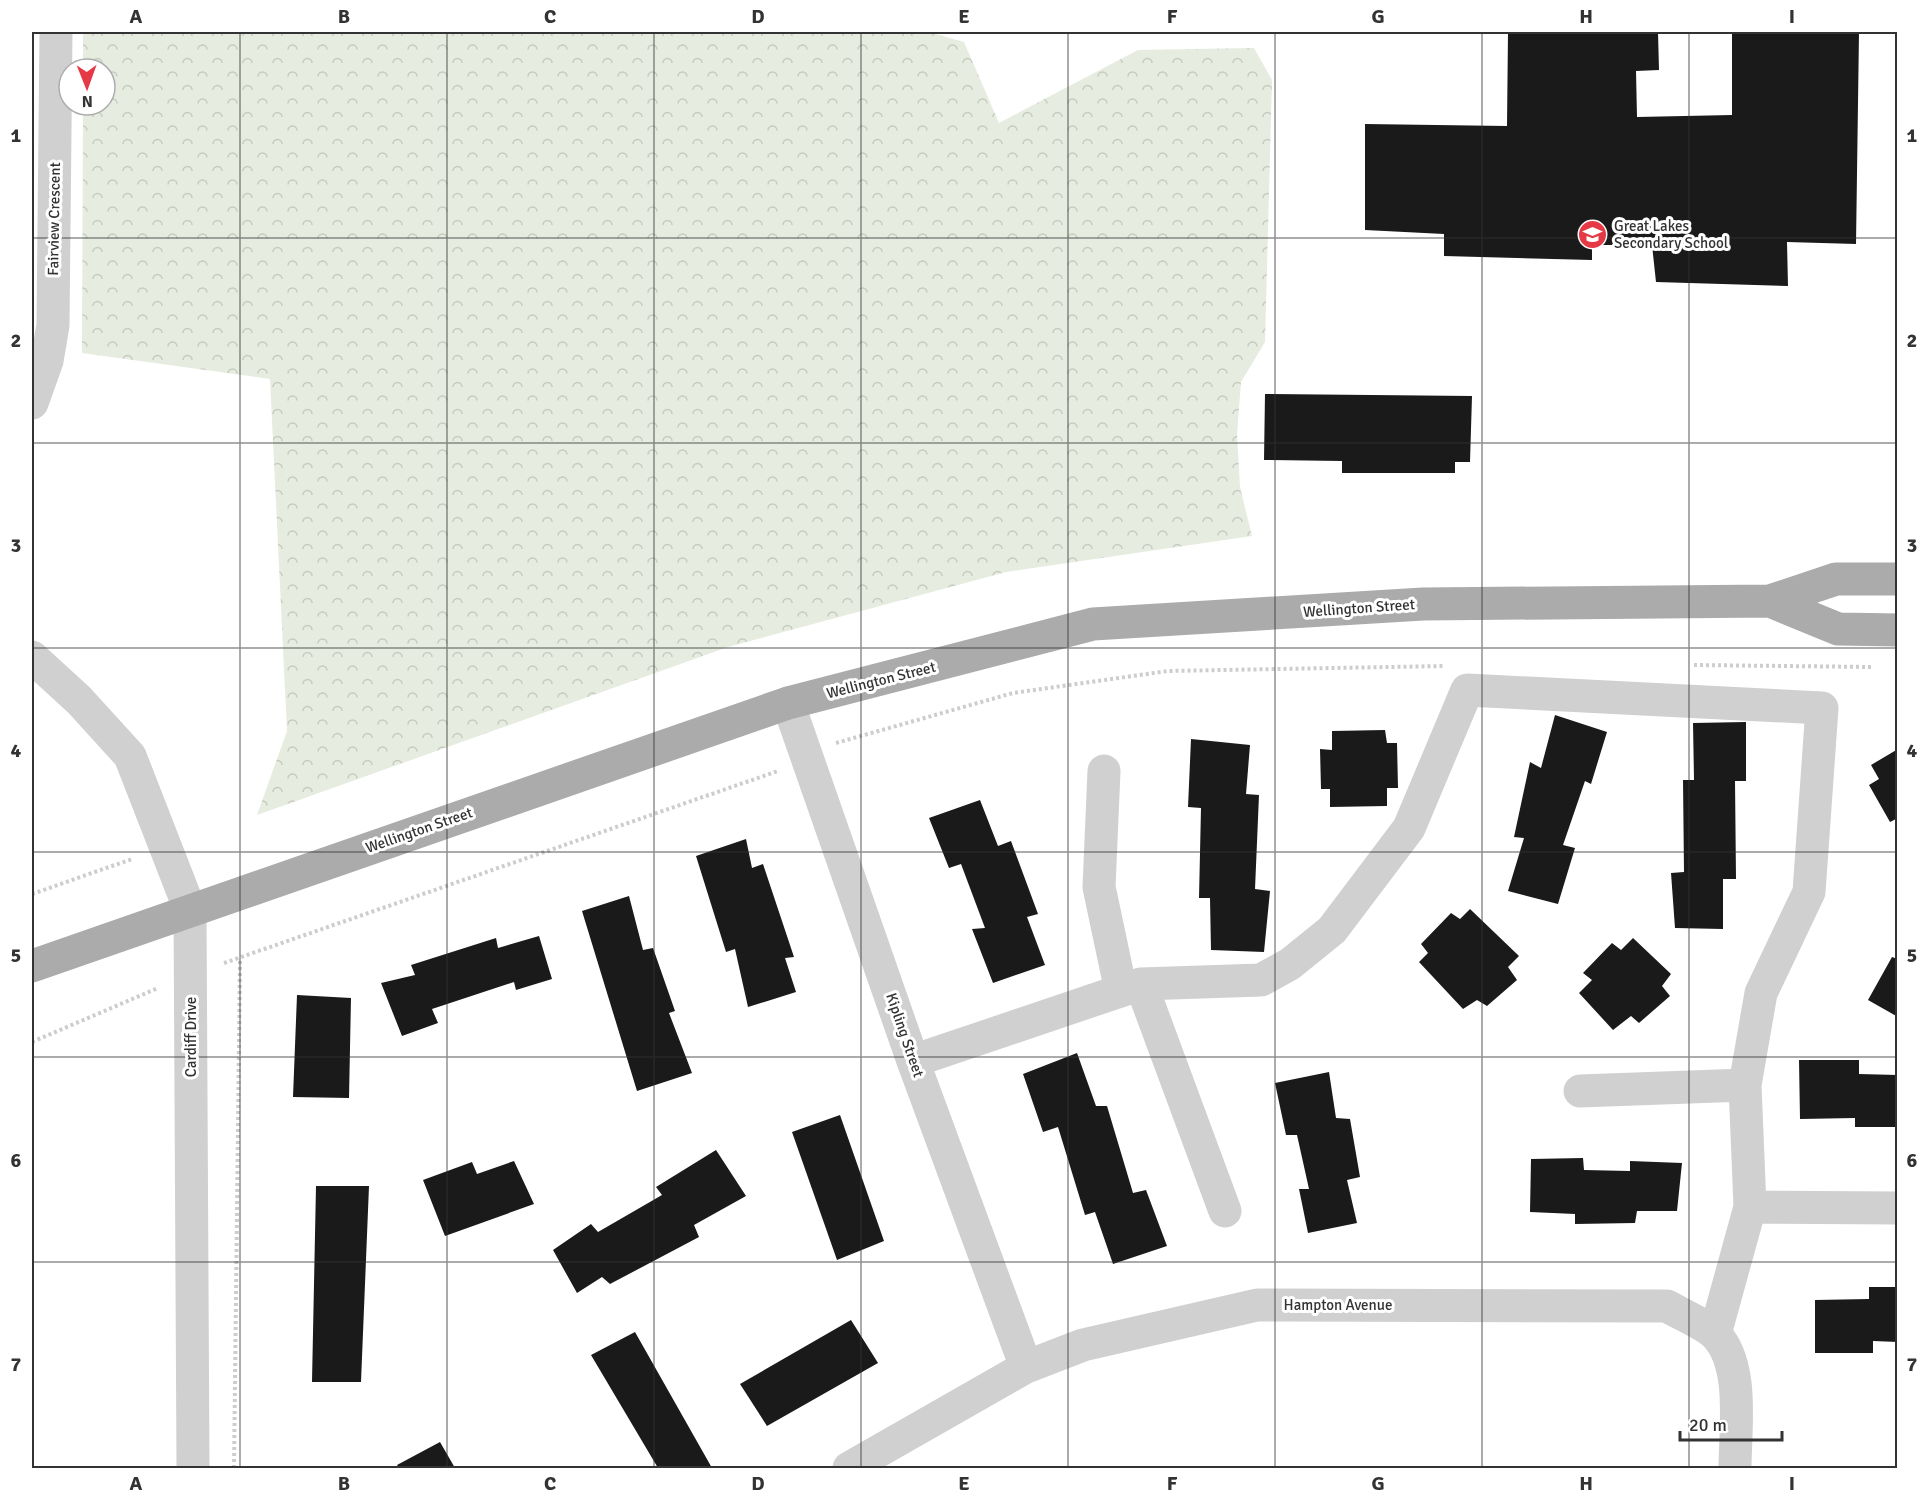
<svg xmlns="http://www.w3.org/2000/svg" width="1929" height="1500" font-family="Signika,sans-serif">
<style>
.forest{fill:url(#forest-crowns)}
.building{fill:#1a1a1a}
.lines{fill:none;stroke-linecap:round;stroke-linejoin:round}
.path{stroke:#cdcdcd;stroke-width:4;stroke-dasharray:3 3;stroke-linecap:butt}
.minor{stroke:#d0d0d0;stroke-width:33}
.major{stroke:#ababab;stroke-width:33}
.grid{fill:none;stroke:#333;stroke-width:1.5;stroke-opacity:0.55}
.labels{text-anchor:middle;stroke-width:6;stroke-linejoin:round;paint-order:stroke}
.street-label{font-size:15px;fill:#333;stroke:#fff}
.poi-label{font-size:15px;fill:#333;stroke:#fff;text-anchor:start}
.neatline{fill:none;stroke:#333;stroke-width:2}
.grid-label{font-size:20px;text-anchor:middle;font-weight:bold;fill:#333}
</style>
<defs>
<pattern id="forest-crowns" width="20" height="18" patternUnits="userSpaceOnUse" patternTransform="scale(1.5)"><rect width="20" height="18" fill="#e6ecdf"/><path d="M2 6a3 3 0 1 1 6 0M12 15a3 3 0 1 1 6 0" fill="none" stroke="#c6cbc0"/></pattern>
</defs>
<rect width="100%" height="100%" fill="#fff"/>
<path class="forest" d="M83,32H929L964,42L999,123L1138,50L1254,48L1272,80L1265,342L1241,382L1237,434L1240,487L1252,536L1006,572L728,647L257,815L287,731L270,379L82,353L83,105H105V69H83Z"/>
<path class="building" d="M1508,32H1658L1659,70L1636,71L1637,117L1732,115V32H1859L1856,244L1787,242L1788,286L1656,282L1652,245H1592V260L1444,256V234L1365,230V124L1507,126Z
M1265,394L1472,396L1470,462H1455V473H1342V461L1264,460Z
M1555,715L1607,732L1591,784L1585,781L1563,845L1575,848L1558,904L1508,891L1524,838L1514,837L1530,762L1541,768Z
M1746,722V781H1735L1736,879H1723V929L1675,928L1671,873L1684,872L1683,780H1694L1693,723Z
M1385,730L1387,743H1397L1398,788H1387V806L1330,807V789H1321L1320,749L1332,750V731Z
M1191,739L1250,745L1246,794L1259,795L1255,889L1270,891L1264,952L1211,950L1210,898H1199L1201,808L1188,807Z
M1898,749V818L1890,822L1869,785L1879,779L1871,765Z
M980,800L998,846L1011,841L1038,914L1027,917L1045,965L993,983L972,929L985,928L961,864L949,868L929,818Z
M746,839L752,868L763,864L794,957L785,958L796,992L748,1007L735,949L726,952L696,856Z
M629,896L643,950L653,948L675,1011L669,1013L692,1073L637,1091L582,911Z
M1470,909L1519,956L1508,967L1517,980L1487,1006L1477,1000L1463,1009L1419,962L1428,953L1421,944L1451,913L1460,919Z
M539,936L552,979L516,990L514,982L432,1009L438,1023L402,1036L381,983L415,975L411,965L496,938L498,948Z
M1633,938L1671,974L1662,986L1670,996L1639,1023L1631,1016L1613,1030L1579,993L1592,980L1583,973L1612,943L1621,950Z
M1892,957L1898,959V1017L1868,1000Z
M297,995L351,998L349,1098L293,1097Z
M1077,1053L1096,1106H1107L1133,1193L1146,1190L1167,1246L1113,1264L1095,1212L1085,1215L1058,1127L1043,1132L1023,1074Z
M1799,1060H1859V1074L1898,1075V1127H1855V1118L1800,1119Z
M1329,1072L1336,1118L1350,1119L1360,1177L1347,1180L1357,1223L1308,1233L1299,1189H1309L1297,1135H1286L1275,1083Z
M840,1115L884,1241L837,1260L792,1132Z
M716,1150L746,1196L694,1225L699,1237L610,1284L602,1277L577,1293L553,1250L591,1224L598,1232L662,1195L656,1187Z
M1583,1158L1584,1170L1630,1171V1161L1682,1163L1677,1211H1637L1635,1223L1575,1224V1214L1530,1212L1531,1159Z
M514,1161L534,1204L445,1236L423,1180L472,1162L477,1174Z
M316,1186H369L361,1382H312Z
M1869,1287H1898V1342L1873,1341V1353H1815V1300L1869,1299Z
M851,1320L878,1363L767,1426L740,1384Z
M635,1332L712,1468H658L591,1355Z
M440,1442L455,1468H399L397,1465Z"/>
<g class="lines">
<path class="path" d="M1694,665L1873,667
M836,743L1013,693L1168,671L1444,666
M32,894L132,859
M224,963L778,771
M32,1042L158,988
M234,1468L240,958"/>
<path class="minor" d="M32,403L47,361L53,325L56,32
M32,657L79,700L130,756L190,910L193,1468
M788,703L913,1061L1026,1367
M1104,771L1099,887L1121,991
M1141,984L1225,1211
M913,1061L1141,984L1261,980L1290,964L1332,930L1409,828L1467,690L1822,708L1809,892L1761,993L1745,1085L1750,1207L1715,1334
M1580,1091L1745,1085
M1750,1207L1898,1208
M849,1468L1026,1367L1083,1345L1257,1305L1667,1306C1682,1315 1703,1323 1715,1334C1745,1364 1735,1429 1735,1468"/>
<path class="major" d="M1770,601L1838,629L1898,630
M32,966L788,703L1093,624L1423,604L1770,601L1836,579H1898"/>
</g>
<path class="grid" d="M240,32V1468M447,32V1468M654,32V1468M861,32V1468M1068,32V1468M1275,32V1468M1482,32V1468M1689,32V1468M32,238H1898M32,443H1898M32,648H1898M32,852H1898M32,1057H1898M32,1262H1898"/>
<defs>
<symbol id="school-disc" viewBox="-11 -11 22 22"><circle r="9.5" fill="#e63946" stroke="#fff"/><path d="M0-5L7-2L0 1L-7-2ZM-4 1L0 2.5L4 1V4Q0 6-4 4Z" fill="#fff"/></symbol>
</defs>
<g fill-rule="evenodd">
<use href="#school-disc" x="1576" y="218" width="33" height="33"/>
</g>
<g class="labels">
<g class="street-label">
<text transform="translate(54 219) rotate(-89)" y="5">Fairview Crescent</text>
<text transform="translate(1359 608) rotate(-4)" y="5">Wellington Street</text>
<text transform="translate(881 680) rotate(-14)" y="5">Wellington Street</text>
<text transform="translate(419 830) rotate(-19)" y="5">Wellington Street</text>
<text transform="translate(905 1035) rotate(71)" y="5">Kipling Street</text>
<text transform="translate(191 1037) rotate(-90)" y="5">Cardiff Drive</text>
<text x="1338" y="1310">Hampton Avenue</text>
</g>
<g class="poi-label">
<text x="1614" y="231">Great Lakes<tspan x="1614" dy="17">Secondary School</tspan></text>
</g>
</g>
<rect width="1929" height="1500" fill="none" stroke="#ffffff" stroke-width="66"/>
<g transform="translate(87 87) rotate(179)"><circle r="28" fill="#ffffff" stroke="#adadad" stroke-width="1.5"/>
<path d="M0-4.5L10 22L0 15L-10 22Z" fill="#e63946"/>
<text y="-9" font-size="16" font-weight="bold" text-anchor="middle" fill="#333333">N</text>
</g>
<path d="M1680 1431v9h102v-9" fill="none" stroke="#333333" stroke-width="3"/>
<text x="1689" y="1431" font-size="18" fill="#333333" stroke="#ffffff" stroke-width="4.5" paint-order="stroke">20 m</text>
<rect x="33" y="33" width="1863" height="1434" class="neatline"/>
<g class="grid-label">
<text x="136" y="23">A</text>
<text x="344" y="23">B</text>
<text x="550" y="23">C</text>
<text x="758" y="23">D</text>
<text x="964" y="23">E</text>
<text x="1172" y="23">F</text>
<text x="1378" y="23">G</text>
<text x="1586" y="23">H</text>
<text x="1792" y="23">I</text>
<text x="16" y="142">1</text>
<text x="1912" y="142">1</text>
<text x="16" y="347">2</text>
<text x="1912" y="347">2</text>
<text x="16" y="552">3</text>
<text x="1912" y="552">3</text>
<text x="16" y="757">4</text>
<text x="1912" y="757">4</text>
<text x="16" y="962">5</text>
<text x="1912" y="962">5</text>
<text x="16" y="1167">6</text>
<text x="1912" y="1167">6</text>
<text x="16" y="1371">7</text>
<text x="1912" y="1371">7</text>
<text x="136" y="1490">A</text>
<text x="344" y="1490">B</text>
<text x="550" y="1490">C</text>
<text x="758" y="1490">D</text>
<text x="964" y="1490">E</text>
<text x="1172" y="1490">F</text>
<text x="1378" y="1490">G</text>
<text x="1586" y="1490">H</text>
<text x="1792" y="1490">I</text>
</g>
</svg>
